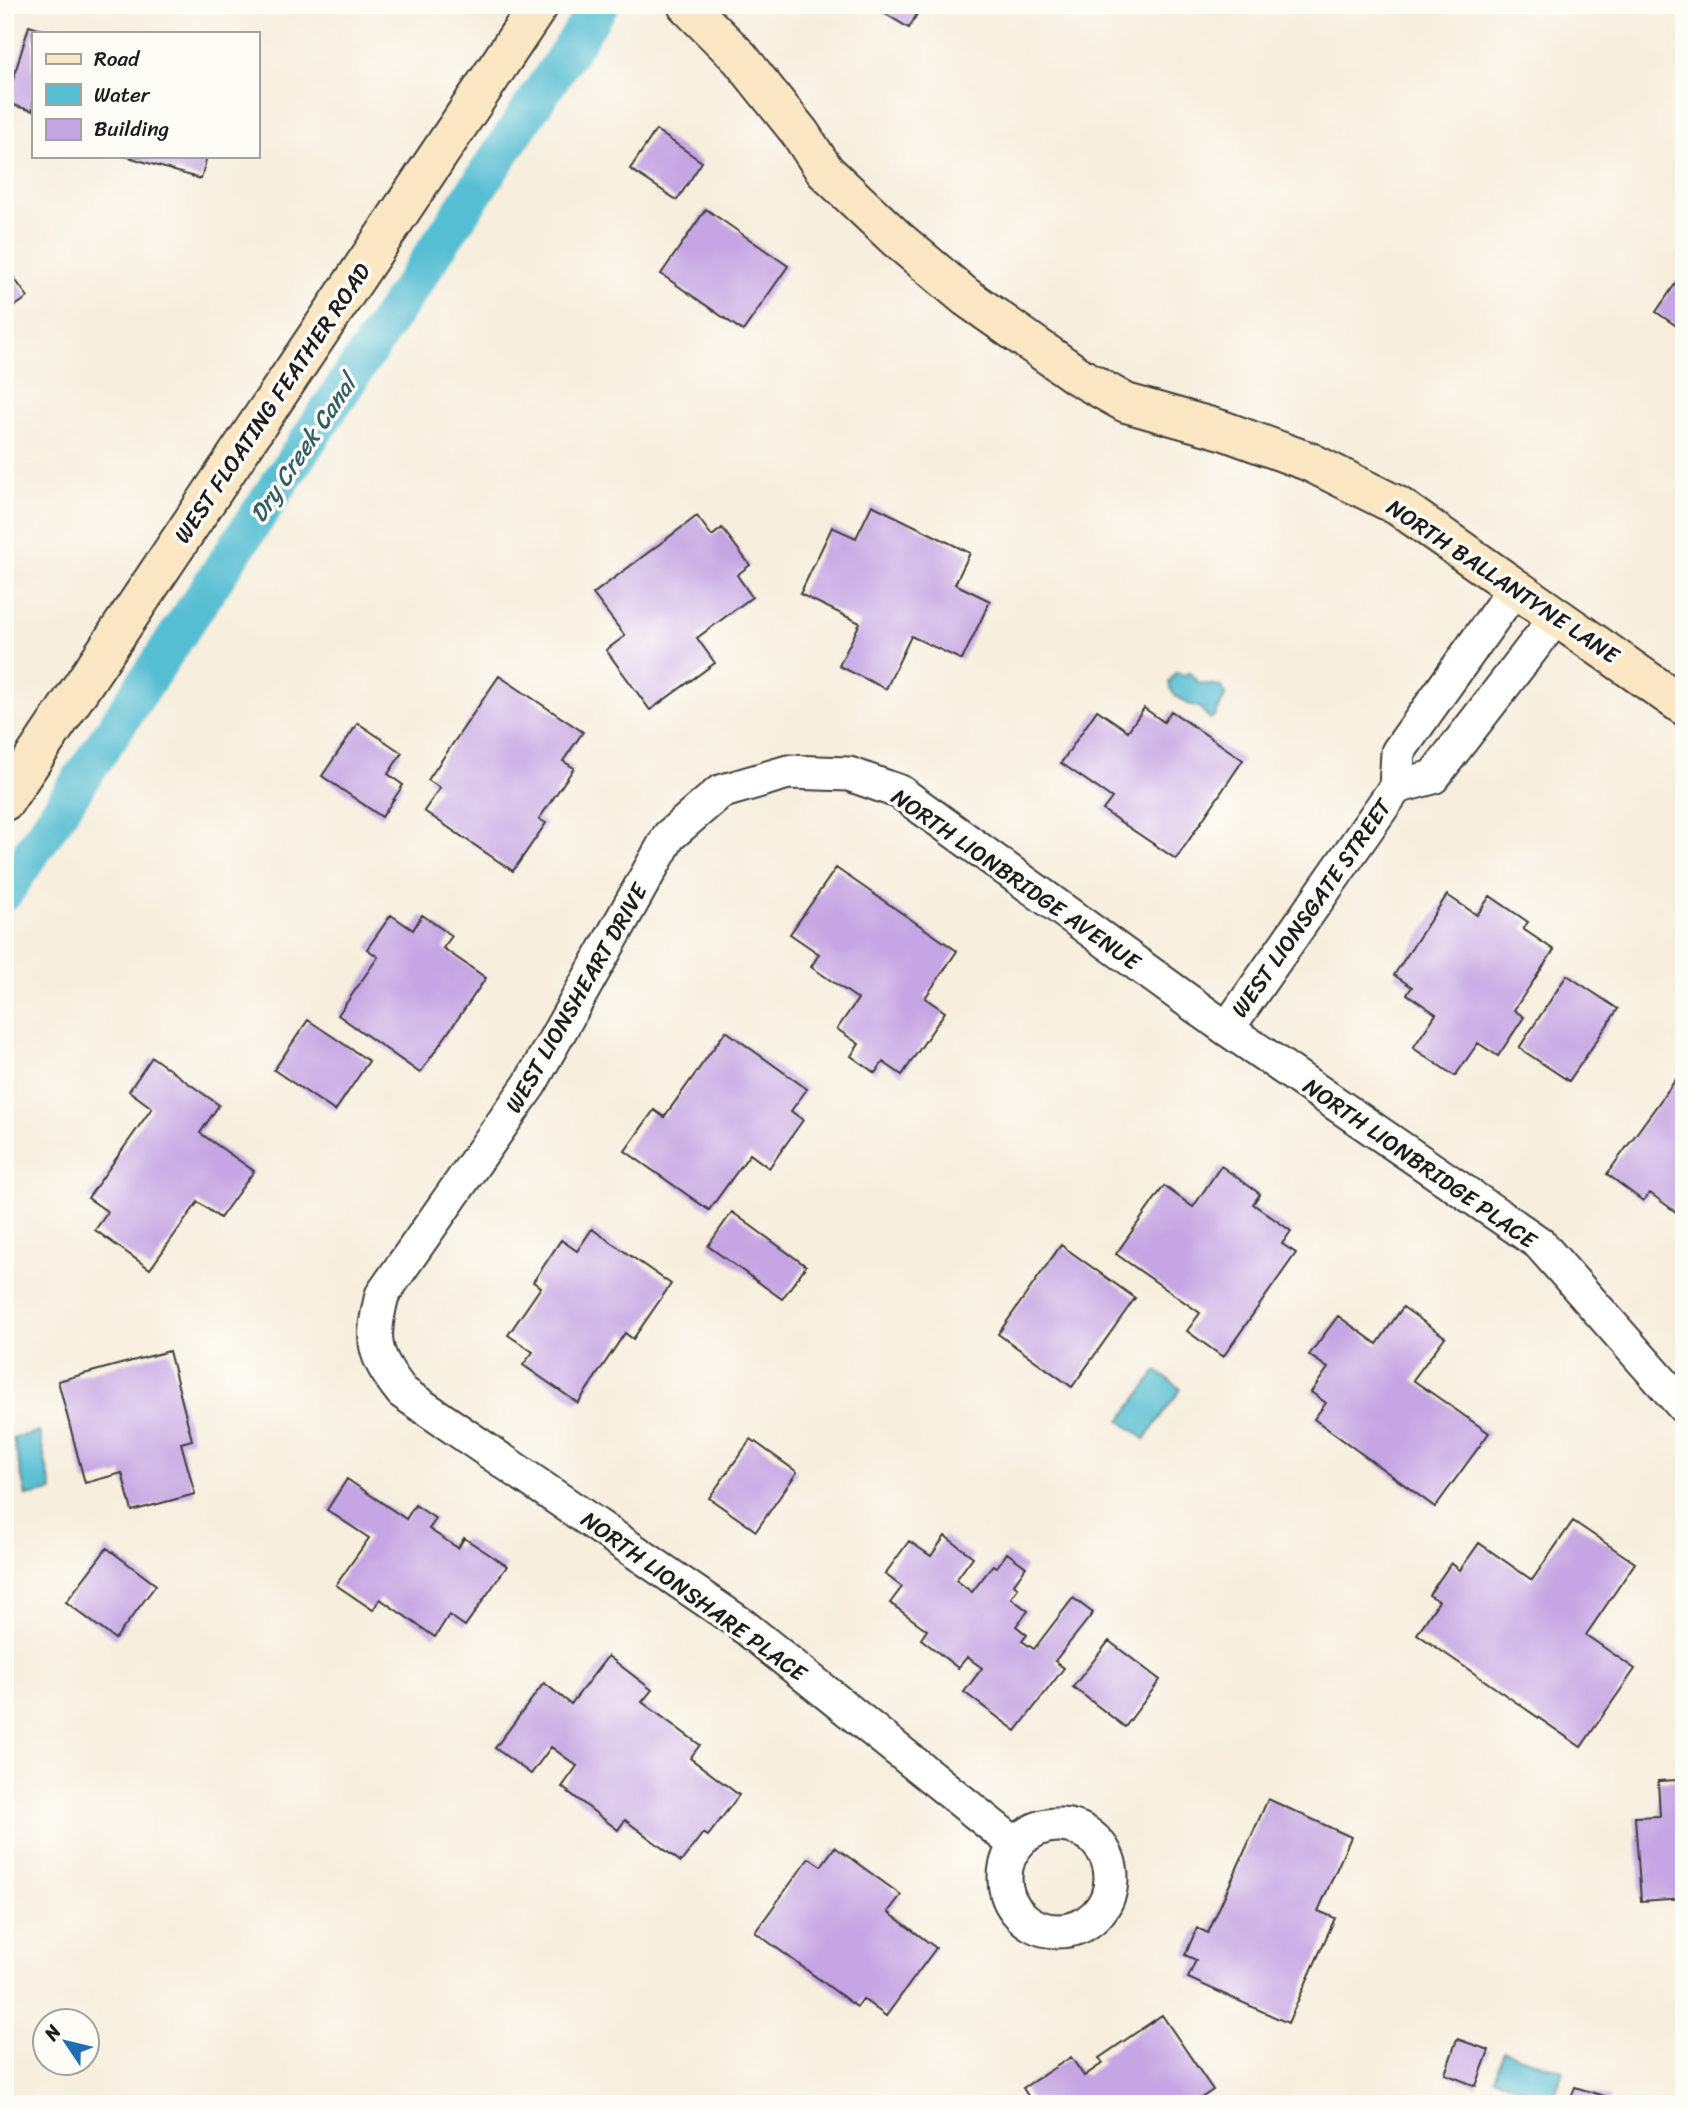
<svg xmlns="http://www.w3.org/2000/svg" width="1689" height="2109" font-family="Sriracha,sans-serif">
<style>
.water{fill:#56bed3;stroke:#396d78;stroke-width:2}
.lines{fill:none;stroke-linecap:round;stroke-linejoin:round}
.canal{stroke:#56bed3;stroke-width:38}
.building{fill:#c5a5e3}
.street-casing{stroke:#3d3c39;stroke-width:37}
.secondary-casing{stroke:#3d3c39;stroke-width:42}
.street{stroke:#fff;stroke-width:33}
.secondary{stroke:#fbe7c3;stroke-width:38}
.labels{text-anchor:middle;stroke-width:7;stroke-linejoin:round;paint-order:stroke}
.street-label{font-size:23px;fill:#1c1c1c;stroke:#fdfcf7}
.water-label{font-size:24px;font-style:italic;fill:#335d65;stroke:#fdfcf7}
</style>
<rect width="100%" height="100%" fill="#fdfcf7"/>
<filter id="ink" filterUnits="userSpaceOnUse"><feTurbulence type="fractalNoise" baseFrequency=".0143" numOctaves="2"/><feDisplacementMap in="SourceGraphic" scale="14" xChannelSelector="R" yChannelSelector="G"/><feConvolveMatrix kernelMatrix="1 2 1 2 8 2 1 2 1" color-interpolation-filters="sRGB"/></filter>
<filter id="wash" filterUnits="userSpaceOnUse"><feTurbulence type="fractalNoise" baseFrequency=".00686" numOctaves="4" result="noise"/><feDisplacementMap in="SourceGraphic" scale="28" xChannelSelector="R" yChannelSelector="G"/><feGaussianBlur stdDeviation="1.57" result="paint"/><feColorMatrix in="noise" values="0 0 0 0 0 0 0 0 0 0 0 0 0 0 0 0 0 1.4 0 .05"/><feComposite in="paint" operator="in"/></filter>
<g filter="url(#wash)">
<rect width="100%" height="100%" fill="#f7eedd"/>
<path class="water" d="M1176,672L1185,675L1189,672L1199,683L1220,686L1224,691L1225,696L1215,716L1210,719L1199,707C1186,705 1171,697 1169,682Z
M1157,1371L1181,1389L1145,1439L1120,1421Z
M39,1432L52,1491L26,1496L13,1438Z
M1504,2051L1563,2071L1553,2099L1494,2078Z"/>
<g class="lines">
<path class="canal" d="M5,892L600,5"/>
</g>
<g id="blocks">
<path class="building" d="M871,5H922L909,28Z
M29,26L52,33H33V111L6,103Z
M656,130L702,162L677,200L630,169Z
M125,156H207L201,179Z
M706,209L788,266L743,331L661,274Z
M5,266L28,297L5,313Z
M1684,271V331L1656,312Z
M872,505L970,553L955,584L990,601L962,660L911,636L886,689L839,666L860,623L800,594L832,527L856,538Z
M697,516L712,536L722,528L750,565L737,575L752,597L697,638L715,663L650,710L606,650L625,636L593,594Z
M499,676L583,732L563,761L574,768L539,819L546,823L513,871L424,811L440,788L428,780Z
M1144,708L1164,722L1171,711L1243,760L1176,859L1103,810L1112,798L1061,763L1097,710L1128,731Z
M358,723L402,753L388,774L403,785L382,817L322,776Z
M836,868L957,951L925,998L945,1012L902,1075L883,1062L875,1073L851,1056L859,1044L837,1029L858,999L811,967L819,954L790,934Z
M1447,895L1477,915L1490,896L1528,922L1523,929L1554,950L1514,1010L1524,1017L1498,1056L1478,1043L1455,1076L1413,1048L1436,1014L1407,994L1412,987L1394,975Z
M391,915L413,930L422,915L452,936L443,948L486,978L420,1073L338,1015L378,957L367,949Z
M1567,975L1618,1009L1569,1081L1519,1048Z
M308,1020L369,1061L335,1111L274,1070Z
M726,1031L807,1089L791,1111L803,1120L769,1168L750,1154L709,1210L625,1151L654,1110L664,1117Z
M152,1057L219,1105L200,1133L254,1171L220,1218L198,1202L150,1269L95,1230L108,1212L88,1198L152,1108L129,1091Z
M1677,1078L1684,1083V1218L1650,1193L1643,1201L1607,1174Z
M1221,1166L1260,1194L1253,1204L1291,1231L1282,1244L1296,1253L1223,1357L1187,1331L1200,1313L1116,1254L1164,1186L1193,1207Z
M732,1212L806,1266L782,1299L708,1246Z
M592,1229L671,1284L633,1339L625,1333L578,1403L523,1365L533,1352L508,1335L541,1287L533,1282L561,1240L577,1251Z
M1061,1245L1135,1298L1072,1387L998,1334Z
M1403,1307L1445,1337L1413,1380L1489,1433L1435,1507L1314,1419L1326,1403L1311,1392L1328,1368L1309,1355L1338,1316L1377,1344Z
M169,1351L192,1440L181,1443L195,1494L132,1511L122,1473L85,1483L58,1381Z
M751,1439L797,1472L756,1531L709,1498Z
M347,1479L406,1519L415,1505L436,1519L429,1529L458,1548L464,1538L507,1566L465,1626L449,1615L435,1637L380,1599L373,1610L336,1585L369,1538L327,1510Z
M1573,1521L1635,1563L1586,1635L1635,1669L1581,1747L1417,1634L1439,1601L1429,1595L1451,1563L1460,1570L1479,1543L1532,1580Z
M945,1536L973,1557L956,1580L972,1592L993,1565L997,1567L1007,1553L1026,1567L1014,1584L1018,1588L1011,1598L1028,1611L1016,1626L1027,1635L1022,1641L1034,1649L1073,1598L1093,1613L1055,1661L1064,1668L1016,1731L964,1692L982,1668L967,1657L958,1668L921,1639L927,1630L890,1603L902,1587L885,1574L909,1541L931,1556Z
M107,1548L156,1585L115,1639L66,1602Z
M1109,1641L1160,1680L1125,1727L1073,1687Z
M608,1656L652,1690L642,1702L700,1745L690,1758L739,1795L708,1836L703,1833L681,1862L625,1820L618,1830L562,1787L577,1766L551,1747L531,1774L495,1748L544,1683L571,1704Z
M1684,1761V1898L1641,1901L1635,1817L1660,1816L1658,1781L1678,1780L1677,1762Z
M1268,1799L1351,1837L1318,1911L1335,1918L1288,2023L1188,1978L1196,1960L1185,1955L1197,1928L1208,1933Z
M835,1847L901,1895L888,1912L936,1948L886,2016L863,1999L857,2007L755,1932L809,1858L821,1866Z
M1162,2015L1213,2090L1192,2104H1033L1023,2088L1071,2057L1084,2076L1103,2063L1099,2058Z
M1457,2039L1489,2050L1476,2086L1445,2074Z
M1575,2087L1610,2098L1608,2104H1569Z"/>
</g>
</g>
<g filter="url(#ink)">
<use href="#blocks" fill-opacity="0" stroke="#3d3c39" stroke-width="2"/>
<g class="lines">
<defs>
<path id="street" d="M1516,586L1398,752L1396,787L1433,777L1557,616
M1227,1029L1396,787
M1005 1878a53 53 0 1 1 106 0a53 53 0 1 1-106 0Z
M1016,1845L741,1624L402,1392C372,1353 371,1342 382,1295L530,1084L669,836L720,792L788,772L849,774L900,792L1227,1029L1539,1243L1684,1407"/>
<path id="secondary" d="M687,5L740,58L800,133L825,171L897,239L966,297L1078,376L1126,403L1222,430L1310,462L1398,506L1684,706
M5,801L539,5"/>
</defs>
<use href="#street" class="street-casing"/>
<use href="#secondary" class="secondary-casing"/>
<use href="#street" class="street"/>
<use href="#secondary" class="secondary"/>
</g>
</g>
<g class="labels">
<g class="street-label">
<text transform="translate(272 403) rotate(-56)" y="8">WEST FLOATING FEATHER ROAD</text>
<text transform="translate(1503 581) rotate(34)" y="8">NORTH BALLANTYNE LANE</text>
<text transform="translate(1016 879) rotate(35)" y="8">NORTH LIONBRIDGE AVENUE</text>
<text transform="translate(1311 908) rotate(-55)" y="8">WEST LIONSGATE STREET</text>
<text transform="translate(576 998) rotate(-60)" y="8">WEST LIONSHEART DRIVE</text>
<text transform="translate(1420 1163) rotate(35)" y="8">NORTH LIONBRIDGE PLACE</text>
<text transform="translate(694 1596) rotate(36)" y="8">NORTH LIONSHARE PLACE</text>
</g>
<g class="water-label">
<text transform="translate(303 449) rotate(-56)" y="8">Dry Creek Canal</text>
</g>
</g>
<rect width="1689" height="2109" fill="none" stroke="#fdfcf7" stroke-width="28"/>
<rect x="32" y="32" width="228" height="126" fill="#fdfcf7" stroke="#a3a29f" stroke-width="2"/>
<rect x="46" y="54" width="35" height="10" fill="#fbe7c3" stroke="#a3a29f" stroke-width="2"/>
<text x="94" y="66" font-size="21" fill="#1c1c1c">Road</text>
<rect x="46" y="84" width="35" height="21" fill="#56bed3" stroke="#a3a29f" stroke-width="2"/>
<text x="94" y="102" font-size="21" fill="#1c1c1c">Water</text>
<rect x="46" y="119" width="35" height="21" fill="#c5a5e3" stroke="#a3a29f" stroke-width="2"/>
<text x="94" y="136" font-size="21" fill="#1c1c1c">Building</text>
<g transform="translate(66 2042) rotate(305)"><circle r="33" fill="#fdfcf7" stroke="#a3a29f" stroke-width="2"/>
<path d="M0-5L12 26L0 18L-12 26Z" fill="#1f6fb2"/>
<text y="-10" font-size="19" font-weight="bold" text-anchor="middle" fill="#1c1c1c">N</text>
</g>
</svg>
